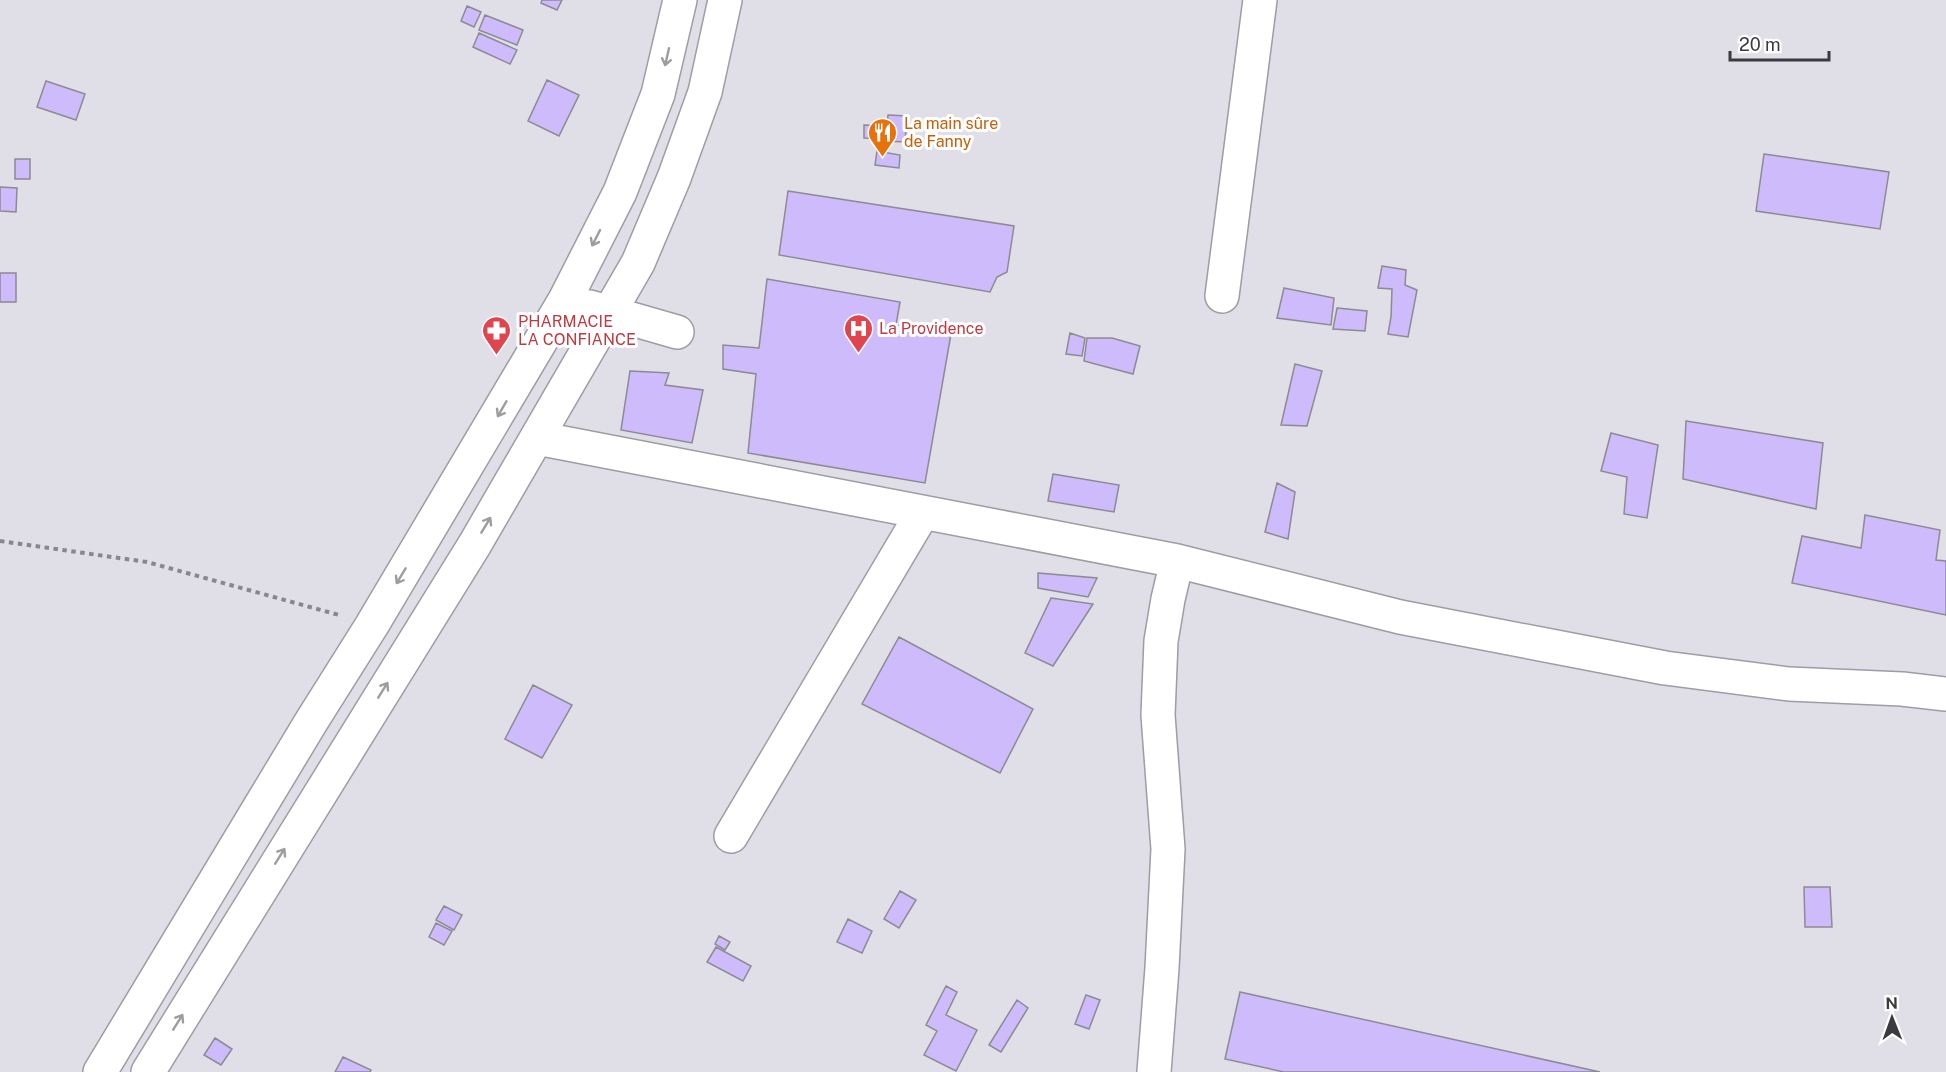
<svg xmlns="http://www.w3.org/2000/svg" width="1946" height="1072" font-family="'Public Sans',sans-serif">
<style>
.building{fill:#cebbfc;stroke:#8d8a93;stroke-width:1.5}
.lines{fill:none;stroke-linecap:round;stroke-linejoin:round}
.minor-casing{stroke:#9e9ca5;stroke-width:36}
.path{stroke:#88878d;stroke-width:4;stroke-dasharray:4.5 4.5;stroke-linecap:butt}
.minor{stroke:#fff;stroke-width:33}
.oneway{stroke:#9d9c9e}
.labels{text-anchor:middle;stroke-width:6;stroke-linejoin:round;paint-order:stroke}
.food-label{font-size:16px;fill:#c56008;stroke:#fff;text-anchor:start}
.health-label{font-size:16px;fill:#be3a42;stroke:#fff;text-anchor:start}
</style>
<rect width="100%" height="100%" fill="#e0dee7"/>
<path class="building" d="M542,0H562L557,10L541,3Z
M467,6L481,12L474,27L461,21Z
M485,15L523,30L517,45L479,30Z
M479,33L517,50L510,64L473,47Z
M547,80L579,95L559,136L528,121Z
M46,81L85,94L76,120L37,107Z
M888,115L907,116L905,142L886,141Z
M864,125L885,126V139L864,138Z
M877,151L900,155L899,168L875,165Z
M1764,154L1889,172L1880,229L1756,211Z
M15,159H30V179H15Z
M0,187L17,188L16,212L0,211Z
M788,191L1014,226L1007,272L997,277L990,292L779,255Z
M1382,266L1406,270L1405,285L1417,290L1408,337L1388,334L1391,317L1392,289L1378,288Z
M0,273H16V302H0Z
M767,279L900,302L896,325L951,334L925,483L748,453L756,374L723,369V345L759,348Z
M1284,288L1334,298L1331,325L1277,318Z
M1337,308L1367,311L1365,331L1333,329Z
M1070,333L1085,338L1082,356L1066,354Z
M1087,338H1112L1140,346L1133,374L1084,361Z
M1295,364L1322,371L1307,426L1281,425Z
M630,371L669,373L665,385L703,390L692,443L621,430Z
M1686,421L1823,443L1816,509L1683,479Z
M1611,433L1658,445L1647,518L1624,514L1627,477L1601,471Z
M1053,474L1119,485L1114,512L1048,501Z
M1277,483L1295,492L1288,539L1265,532Z
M1865,515L1940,530L1936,560L1946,561V615L1792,583L1802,536L1861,548Z
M1038,573L1097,578L1088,597L1038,588Z
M1051,598L1093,604L1053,666L1025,653Z
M899,637L1033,709L1000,773L862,704Z
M533,685L572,705L542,758L505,739Z
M1804,887H1830L1832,927H1805Z
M900,891L916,900L899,928L884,919Z
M444,906L462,915L454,930L436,920Z
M848,919L872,931L862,953L837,942Z
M436,923L452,931L444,945L429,937Z
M719,936L730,942L725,950L715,944Z
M716,947L751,966L743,981L707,962Z
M946,986L957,992L946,1015L977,1030L956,1071L924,1055L937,1031L926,1025Z
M1240,992L1600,1072H1284L1225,1059Z
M1086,995L1100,1000L1089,1029L1075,1024Z
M1017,1000L1028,1008L1001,1052L989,1045Z
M215,1038L232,1049L221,1065L204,1055Z
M343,1057L371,1070L370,1072H335Z"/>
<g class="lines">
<defs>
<path id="minor" d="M1222,296L1260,0
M590,307L677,332
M537,438L1177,561L1400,617L1665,668L1789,684L1902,689L1946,694
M731,836L923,512
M100,1072L311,722L372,625L565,300L620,192L658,94L680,0
M148,1072L475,544L638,263L674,178L705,92L725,0
M1154,1072L1162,968L1168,849L1158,715L1161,641L1168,599L1177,561"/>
</defs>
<use href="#minor" class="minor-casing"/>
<path class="path" d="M0,541L147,562L339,615"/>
<use href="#minor" class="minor"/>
</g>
<defs><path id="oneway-shaft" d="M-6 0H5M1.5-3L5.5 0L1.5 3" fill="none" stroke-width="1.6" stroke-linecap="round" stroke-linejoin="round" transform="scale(1.5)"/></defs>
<g class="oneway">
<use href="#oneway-shaft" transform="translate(667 57) rotate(103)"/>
<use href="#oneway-shaft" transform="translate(596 238) rotate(117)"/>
<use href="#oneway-shaft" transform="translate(502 409) rotate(120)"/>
<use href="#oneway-shaft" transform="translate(486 525) rotate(-59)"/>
<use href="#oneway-shaft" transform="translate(401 576) rotate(121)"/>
<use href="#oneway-shaft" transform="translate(383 690) rotate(-58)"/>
<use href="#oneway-shaft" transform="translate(280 856) rotate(-58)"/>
<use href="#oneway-shaft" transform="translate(178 1022) rotate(-58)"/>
</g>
<defs>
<symbol id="restaurant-pin" viewBox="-11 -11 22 30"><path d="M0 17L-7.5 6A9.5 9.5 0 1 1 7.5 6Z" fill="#e8710a" stroke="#fff"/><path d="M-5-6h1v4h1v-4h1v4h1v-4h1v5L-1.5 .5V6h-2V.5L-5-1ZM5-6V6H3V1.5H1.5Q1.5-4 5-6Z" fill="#fff"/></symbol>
<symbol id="hospital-pin" viewBox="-11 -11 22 30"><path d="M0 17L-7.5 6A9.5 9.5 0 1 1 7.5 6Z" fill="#e0444e" stroke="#fff"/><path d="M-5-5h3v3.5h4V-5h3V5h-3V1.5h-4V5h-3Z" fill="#fff"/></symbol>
<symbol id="pharmacy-pin" viewBox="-11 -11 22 30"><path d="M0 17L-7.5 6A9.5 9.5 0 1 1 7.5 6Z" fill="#e0444e" stroke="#fff"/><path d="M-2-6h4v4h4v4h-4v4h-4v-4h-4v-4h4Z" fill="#fff"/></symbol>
</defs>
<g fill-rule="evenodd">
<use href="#restaurant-pin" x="866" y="116" width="33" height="45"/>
<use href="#hospital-pin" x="842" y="312" width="33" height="45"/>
<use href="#pharmacy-pin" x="480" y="314" width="33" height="45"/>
</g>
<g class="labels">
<g class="food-label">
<text x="904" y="129">La main sûre<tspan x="904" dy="18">de Fanny</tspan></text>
</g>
<g class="health-label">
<text x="518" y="327">PHARMACIE<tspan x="518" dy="18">LA CONFIANCE</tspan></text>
<text x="879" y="334">La Providence</text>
</g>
</g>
<g transform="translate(1892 1018) rotate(359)" stroke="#ffffff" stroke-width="4.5" paint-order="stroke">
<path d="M0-4.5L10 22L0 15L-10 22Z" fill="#3b3a3e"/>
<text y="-9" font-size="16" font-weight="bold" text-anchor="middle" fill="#3b3a3e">N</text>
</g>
<path d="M1730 51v9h99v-9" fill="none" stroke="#3b3a3e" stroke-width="3"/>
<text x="1739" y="51" font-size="18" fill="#3b3a3e" stroke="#ffffff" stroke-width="4.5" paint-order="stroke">20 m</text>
</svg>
